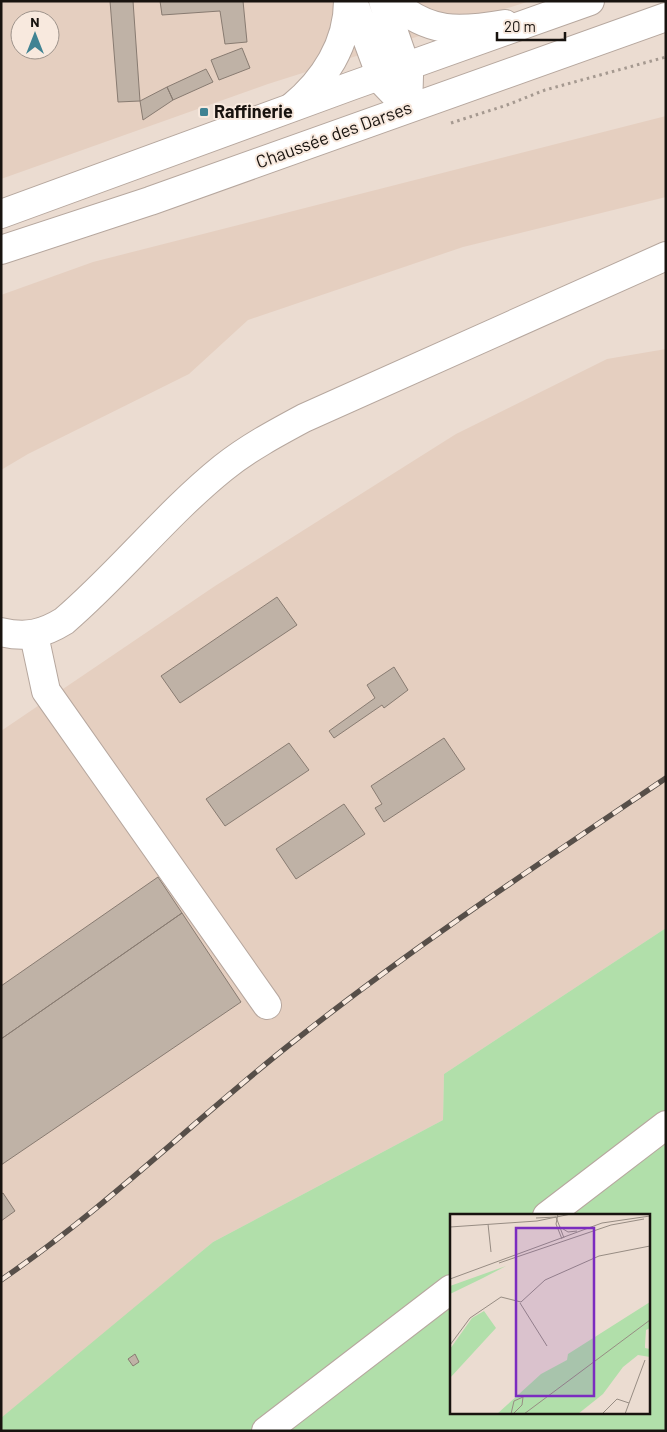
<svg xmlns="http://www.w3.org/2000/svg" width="667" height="1432" font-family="Barlow,sans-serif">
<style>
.built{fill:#e5cfc0;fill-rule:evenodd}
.green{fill:#b1dfaa;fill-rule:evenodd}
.building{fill:#bfb2a6;stroke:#887b71}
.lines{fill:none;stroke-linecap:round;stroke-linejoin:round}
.minor-casing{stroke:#b6a79e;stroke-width:30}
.major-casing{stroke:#b6a79e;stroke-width:30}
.path{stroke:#a59990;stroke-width:3;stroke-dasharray:2.5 4;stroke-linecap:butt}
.minor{stroke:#fff;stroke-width:28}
.major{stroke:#fff;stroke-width:28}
.rail-casing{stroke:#574f49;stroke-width:5.5}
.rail{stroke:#f8e9de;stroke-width:4;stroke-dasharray:11;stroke-linecap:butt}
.poi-dot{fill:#408393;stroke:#f8e9de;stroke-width:2}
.labels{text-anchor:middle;stroke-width:4;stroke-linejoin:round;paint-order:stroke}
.poi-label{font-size:18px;font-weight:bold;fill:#18130f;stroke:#f8e9de;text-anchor:start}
.street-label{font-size:18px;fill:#18130f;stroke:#f8e9de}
.inset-road{fill:none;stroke:#978c83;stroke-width:1}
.view{fill:#7b2cbf;fill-opacity:0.15;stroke:#7b2cbf;stroke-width:2.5}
.inset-edge{fill:none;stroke:#18130f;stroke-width:2.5}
</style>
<rect width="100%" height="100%" fill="#ebdcd1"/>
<path class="built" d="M1,1H530L268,84L1,179ZM20,20H50V50H20Z
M666,116V197L463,247L248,320L189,374L28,454L1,470V295L93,262Z
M666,349V928L444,1074L443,1120L213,1242L1,1420V731L215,586L456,434L607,359Z"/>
<path class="green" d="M666,928V1431H1V1418L213,1242L443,1120L444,1074ZM451,1216H648V1413H451Z"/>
<path class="building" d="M110,1H133L140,101L118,102Z
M160,1H243L247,42L225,44L220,11L162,15Z
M242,48L250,68L219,80L211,60Z
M206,69L213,82L173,100L167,87Z
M167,87L173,100L143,120L140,101Z
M277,597L297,625L180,703L161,676Z
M394,667L408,690L384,708L382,705L334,738L329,731L375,698L367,685Z
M444,738L465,769L384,822L375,808L382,804L371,786Z
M289,743L309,770L225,826L206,799Z
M344,804L365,834L296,879L276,849Z
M158,877L182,913L1,1039V986Z
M182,913L241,1002L1,1165V1039Z
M3,1193L15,1211L1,1221V1194Z
M135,1354L139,1362L133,1366L128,1359Z"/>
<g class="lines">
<defs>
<path id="minor" d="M353,1L383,82L408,108
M383,1L409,76L408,108
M392,1C429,34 459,32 505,24
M292,107C324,81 348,44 348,1
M1,632C26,638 43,634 64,621C120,573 166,514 223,468C248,448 276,433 304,418L666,256
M34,635L46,691L267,1005
M547,1216L666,1125
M266,1431L451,1289"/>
<path id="major" d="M1,214L351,86L590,1
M1,250L150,201L666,17"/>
</defs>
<use href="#minor" class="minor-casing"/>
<use href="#major" class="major-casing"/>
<path class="path" d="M451,123L507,105L545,90L666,57"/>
<use href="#minor" class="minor"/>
<use href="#major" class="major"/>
<defs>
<path id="rail" d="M1,1280C105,1209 194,1120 293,1042C413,947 540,863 666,778"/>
</defs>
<use href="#rail" class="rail-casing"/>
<use href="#rail" class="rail"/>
</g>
<rect class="poi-dot" x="199" y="107" width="10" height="10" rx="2.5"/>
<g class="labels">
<g class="poi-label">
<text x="214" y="118">Raffinerie</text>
</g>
<g class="street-label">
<text transform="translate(334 135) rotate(-20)" y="6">Chaussée des Darses</text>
</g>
</g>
<g transform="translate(450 1214)">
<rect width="200" height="200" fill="#ebdcd1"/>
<path d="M56,52L33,64L0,80V72ZM200,88V114L196,116L195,131V134L200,135V143L188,141L173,153L153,180L128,200H47L91,160L117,146L118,140ZM34,97L46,114L0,164V135L22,104Z" fill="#b1dfaa"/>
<path class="inset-road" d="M108,0L106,10L112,25M86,4L106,3L114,24M38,10L41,38M0,13L87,7L121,0M110,13L118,18L127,17M49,49L161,11L194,5M0,65L152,9L200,2M70,89L97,132M0,131L20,104L51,83L71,88L95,66L149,42L200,32M61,200L64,187L73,183L72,191L63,200M74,200L200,106M152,200L167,185L179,189M175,200L195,146"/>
<path class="view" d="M66,14H144V182H66Z"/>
<rect width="200" height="200" class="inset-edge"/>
</g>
<rect width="667" height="1432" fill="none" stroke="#18130f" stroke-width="5"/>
<g transform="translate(35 35)"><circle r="24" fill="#f8e9de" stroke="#9e938b"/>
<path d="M0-4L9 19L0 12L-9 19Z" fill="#408393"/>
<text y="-8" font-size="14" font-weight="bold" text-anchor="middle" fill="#18130f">N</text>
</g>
<path d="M497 32v8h68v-8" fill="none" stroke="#18130f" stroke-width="2.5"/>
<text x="504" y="32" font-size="15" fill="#18130f" stroke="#f8e9de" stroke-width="4" paint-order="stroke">20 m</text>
</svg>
